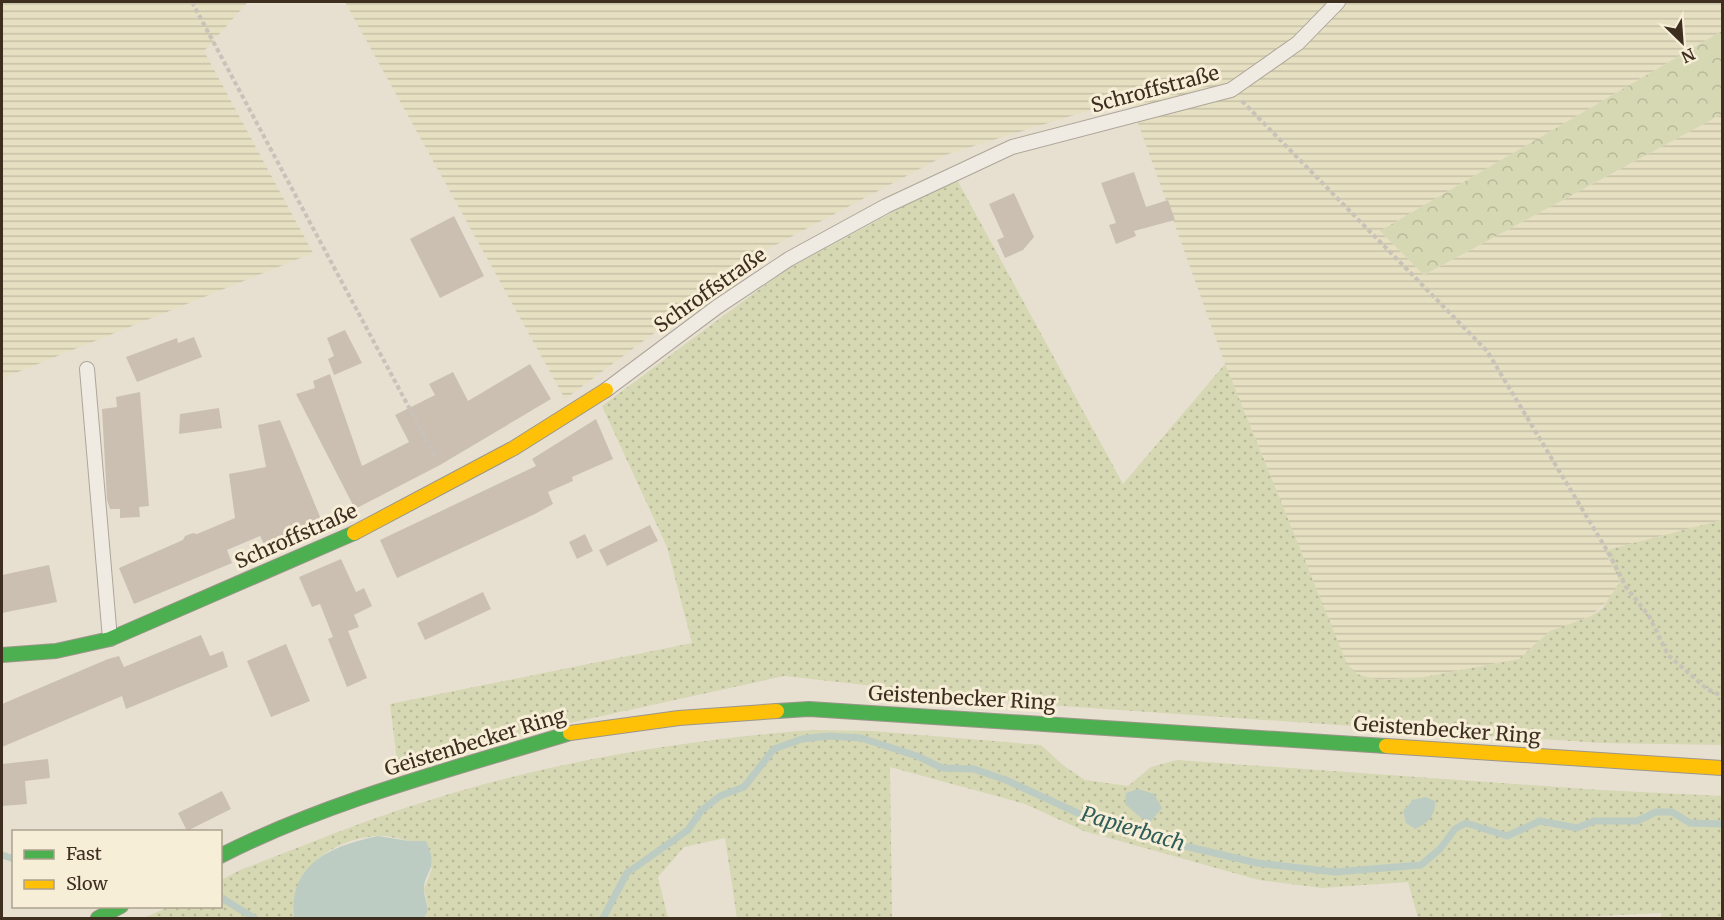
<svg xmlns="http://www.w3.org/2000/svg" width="1724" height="920" font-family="Merriweather,serif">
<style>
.farmland{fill:url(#farmland-rules)}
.grass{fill:url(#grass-dots)}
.forest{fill:url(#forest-crowns)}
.water{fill:#bcccc2}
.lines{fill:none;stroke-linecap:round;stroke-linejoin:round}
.stream{stroke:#bcccc2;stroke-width:7}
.building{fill:#cbbfb2}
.lane-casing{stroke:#ada599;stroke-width:16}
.fast-casing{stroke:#9c958a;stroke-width:16}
.slow-casing{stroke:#9c958a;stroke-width:16}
.path{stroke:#c8c2b9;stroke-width:4;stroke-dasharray:4.5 3;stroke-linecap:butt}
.lane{stroke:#efebe3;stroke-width:14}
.fast{stroke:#4caf50;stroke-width:14}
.slow{stroke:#ffc107;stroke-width:14}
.labels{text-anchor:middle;stroke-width:6;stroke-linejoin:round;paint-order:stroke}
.street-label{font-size:20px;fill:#3d2e20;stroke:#f7eed8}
.water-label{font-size:21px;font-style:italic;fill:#2f5d5a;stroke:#f7eed8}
</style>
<defs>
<pattern id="farmland-rules" width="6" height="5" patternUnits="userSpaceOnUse" patternTransform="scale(1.5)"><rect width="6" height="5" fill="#e6dfc2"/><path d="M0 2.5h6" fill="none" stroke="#c6c0a6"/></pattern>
<pattern id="grass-dots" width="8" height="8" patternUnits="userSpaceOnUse" patternTransform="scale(1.5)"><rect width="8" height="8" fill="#d6d7b3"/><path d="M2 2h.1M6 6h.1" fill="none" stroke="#b9b99a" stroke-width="1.8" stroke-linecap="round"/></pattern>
<pattern id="forest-crowns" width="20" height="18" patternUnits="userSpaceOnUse" patternTransform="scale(1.5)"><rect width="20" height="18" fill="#d6d7b3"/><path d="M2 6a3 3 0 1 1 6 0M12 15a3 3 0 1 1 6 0" fill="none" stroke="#b9b99a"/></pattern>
</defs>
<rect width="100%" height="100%" fill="#e7e0d1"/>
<path class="farmland" d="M2,2H248L204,51L313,253L3,378Z
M345,2H1722V31L1380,231L1424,275L1722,114V520L1611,549L1605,553L1620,582L1611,598L1589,617L1550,631L1519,659L1424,677L1379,680L1356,674L1347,665L1225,364L1129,98L948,154L768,249L565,399Z"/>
<path class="grass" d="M956,178L1123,484L1225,364L1347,664L1357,674L1379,680L1424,677L1519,659L1550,631L1589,617L1602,609L1620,582L1605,552L1611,549L1722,520V745L1600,743L1047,705L784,676L397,761L390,704L692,643L667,547L602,406L784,271Z
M812,730L872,731L1041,745L1064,766L1085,780L1128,786L1151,767L1177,760L1600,790L1722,796V918H1661V913L1561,918H1418L1408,882L1322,888L1259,880L1084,831L1025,804L890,767L892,918H737L725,838L684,847L658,877L668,918H423L428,906L424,889L432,869L409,841C399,839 387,835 376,836C330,840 290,870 294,918H144L168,907L220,906L221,880L240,870C301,847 362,821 424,802C549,762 682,740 812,730Z"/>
<path class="forest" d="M1722,31V114L1424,275L1380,231Z"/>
<path class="water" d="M1138,789L1154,794L1162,808L1150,822L1140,817L1125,804L1126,793Z
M1425,797L1435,801C1436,815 1428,824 1415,829L1406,823L1403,811L1413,800Z
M378,836L409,841H426C440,871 423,871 424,891C425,902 432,910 423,918H294C289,863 331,846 378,836Z"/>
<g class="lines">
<path class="stream" d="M2,855L14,859
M220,897L254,918
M603,918L627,873L688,830L701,811L720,796L744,787L774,749L802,739L829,736L861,738L917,756L942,768L974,769L1006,780L1082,815L1176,844L1257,863L1335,872L1421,865L1440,849L1455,829L1466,823L1507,836L1540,821L1577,828L1594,821H1637L1656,812H1672L1690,823L1722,824"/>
</g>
<path class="building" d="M1134,172L1146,207L1168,200L1175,220L1134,231L1136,236L1116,244L1109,225L1116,223L1101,183Z
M1014,193L1034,237L1023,250L1005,258L997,240L1004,237L989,204Z
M454,216L484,276L440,298L410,239Z
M345,330L362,363L334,375L328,359L334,356L327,338Z
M194,337L202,357L137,382L126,357L177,338L178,343Z
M530,364L551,399L440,465L355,509L296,394L315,388L313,381L330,374L362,466L409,442L395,415L435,395L429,384L453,372L468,401Z
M140,392L149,506L139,507L140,517L120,518V509H110L107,500L102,409L117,407L116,397Z
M219,408L222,428L179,434L180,414Z
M596,419L613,459L572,477L573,481L548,492L553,504L535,514L397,578L380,540L536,466L532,459Z
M280,420L323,524L266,548L260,536L227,550L232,563L134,604L119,568L183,540L185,536L193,533L197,534L235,518L229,474L266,467L258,425Z
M650,525L658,541L607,566L599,550Z
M585,534L593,551L577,559L569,542Z
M341,559L356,592L364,588L372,606L354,615L359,627L348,631L367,678L347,687L328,639L333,637L320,604L312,607L299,577Z
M49,565L57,602L2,613V575Z
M483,592L491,609L425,640L417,623Z
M201,635L210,656L223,651L228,667L126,709L122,696L2,747V704L108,659L119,656L124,667Z
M286,644L310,701L271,717L247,661Z
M48,759L50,778L25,781L27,804L2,806V764Z
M222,791L231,809L187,831L178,813Z"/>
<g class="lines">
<defs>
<path id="lane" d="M87,369L110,639
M606,390L717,307L789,259L886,206L1012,147L1231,90L1298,43L1338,2"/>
<path id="fast" d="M2,655L56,651L110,639L354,533
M777,711L809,709L1386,746
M220,856C330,800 453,769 570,733
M98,918L121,906"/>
<path id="slow" d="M354,533L514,448L606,390
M570,733L679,718L777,711
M1386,746L1722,768"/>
</defs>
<use href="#lane" class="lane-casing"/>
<use href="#fast" class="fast-casing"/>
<use href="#slow" class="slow-casing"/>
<path class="path" d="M192,2L436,458
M1242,101L1487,351L1611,557L1626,587L1649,616L1668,655L1707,689L1722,696"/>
<use href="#lane" class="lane"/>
<use href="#fast" class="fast"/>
<use href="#slow" class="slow"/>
</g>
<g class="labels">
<g class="street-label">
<text transform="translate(1155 89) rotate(-15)" y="7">Schroffstraße</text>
<text transform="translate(710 290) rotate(-35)" y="7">Schroffstraße</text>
<text transform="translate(296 536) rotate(-24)" y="7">Schroffstraße</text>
<text transform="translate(962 698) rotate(3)" y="7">Geistenbecker Ring</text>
<text transform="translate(1447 730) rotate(4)" y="7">Geistenbecker Ring</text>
<text transform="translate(475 742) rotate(-17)" y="7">Geistenbecker Ring</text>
</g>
<g class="water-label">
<text transform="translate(1133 829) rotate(17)" y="7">Papierbach</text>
</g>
</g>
<rect width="1724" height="920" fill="none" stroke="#3d2e20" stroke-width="6"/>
<rect x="12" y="830" width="210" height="78" fill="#f7eed8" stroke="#ada18e" stroke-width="1.5"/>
<rect x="24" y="850" width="30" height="9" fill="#4caf50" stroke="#ada18e" stroke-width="1.5"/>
<text x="66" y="860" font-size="18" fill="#3d2e20">Fast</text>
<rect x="24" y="880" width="30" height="9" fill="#ffc107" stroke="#ada18e" stroke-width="1.5"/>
<text x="66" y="890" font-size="18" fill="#3d2e20">Slow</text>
<g transform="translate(1682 42) rotate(155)" stroke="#f7eed8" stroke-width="4.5" paint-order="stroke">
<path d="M0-4.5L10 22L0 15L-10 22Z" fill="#3d2e20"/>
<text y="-9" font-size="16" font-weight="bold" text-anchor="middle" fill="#3d2e20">N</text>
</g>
</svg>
